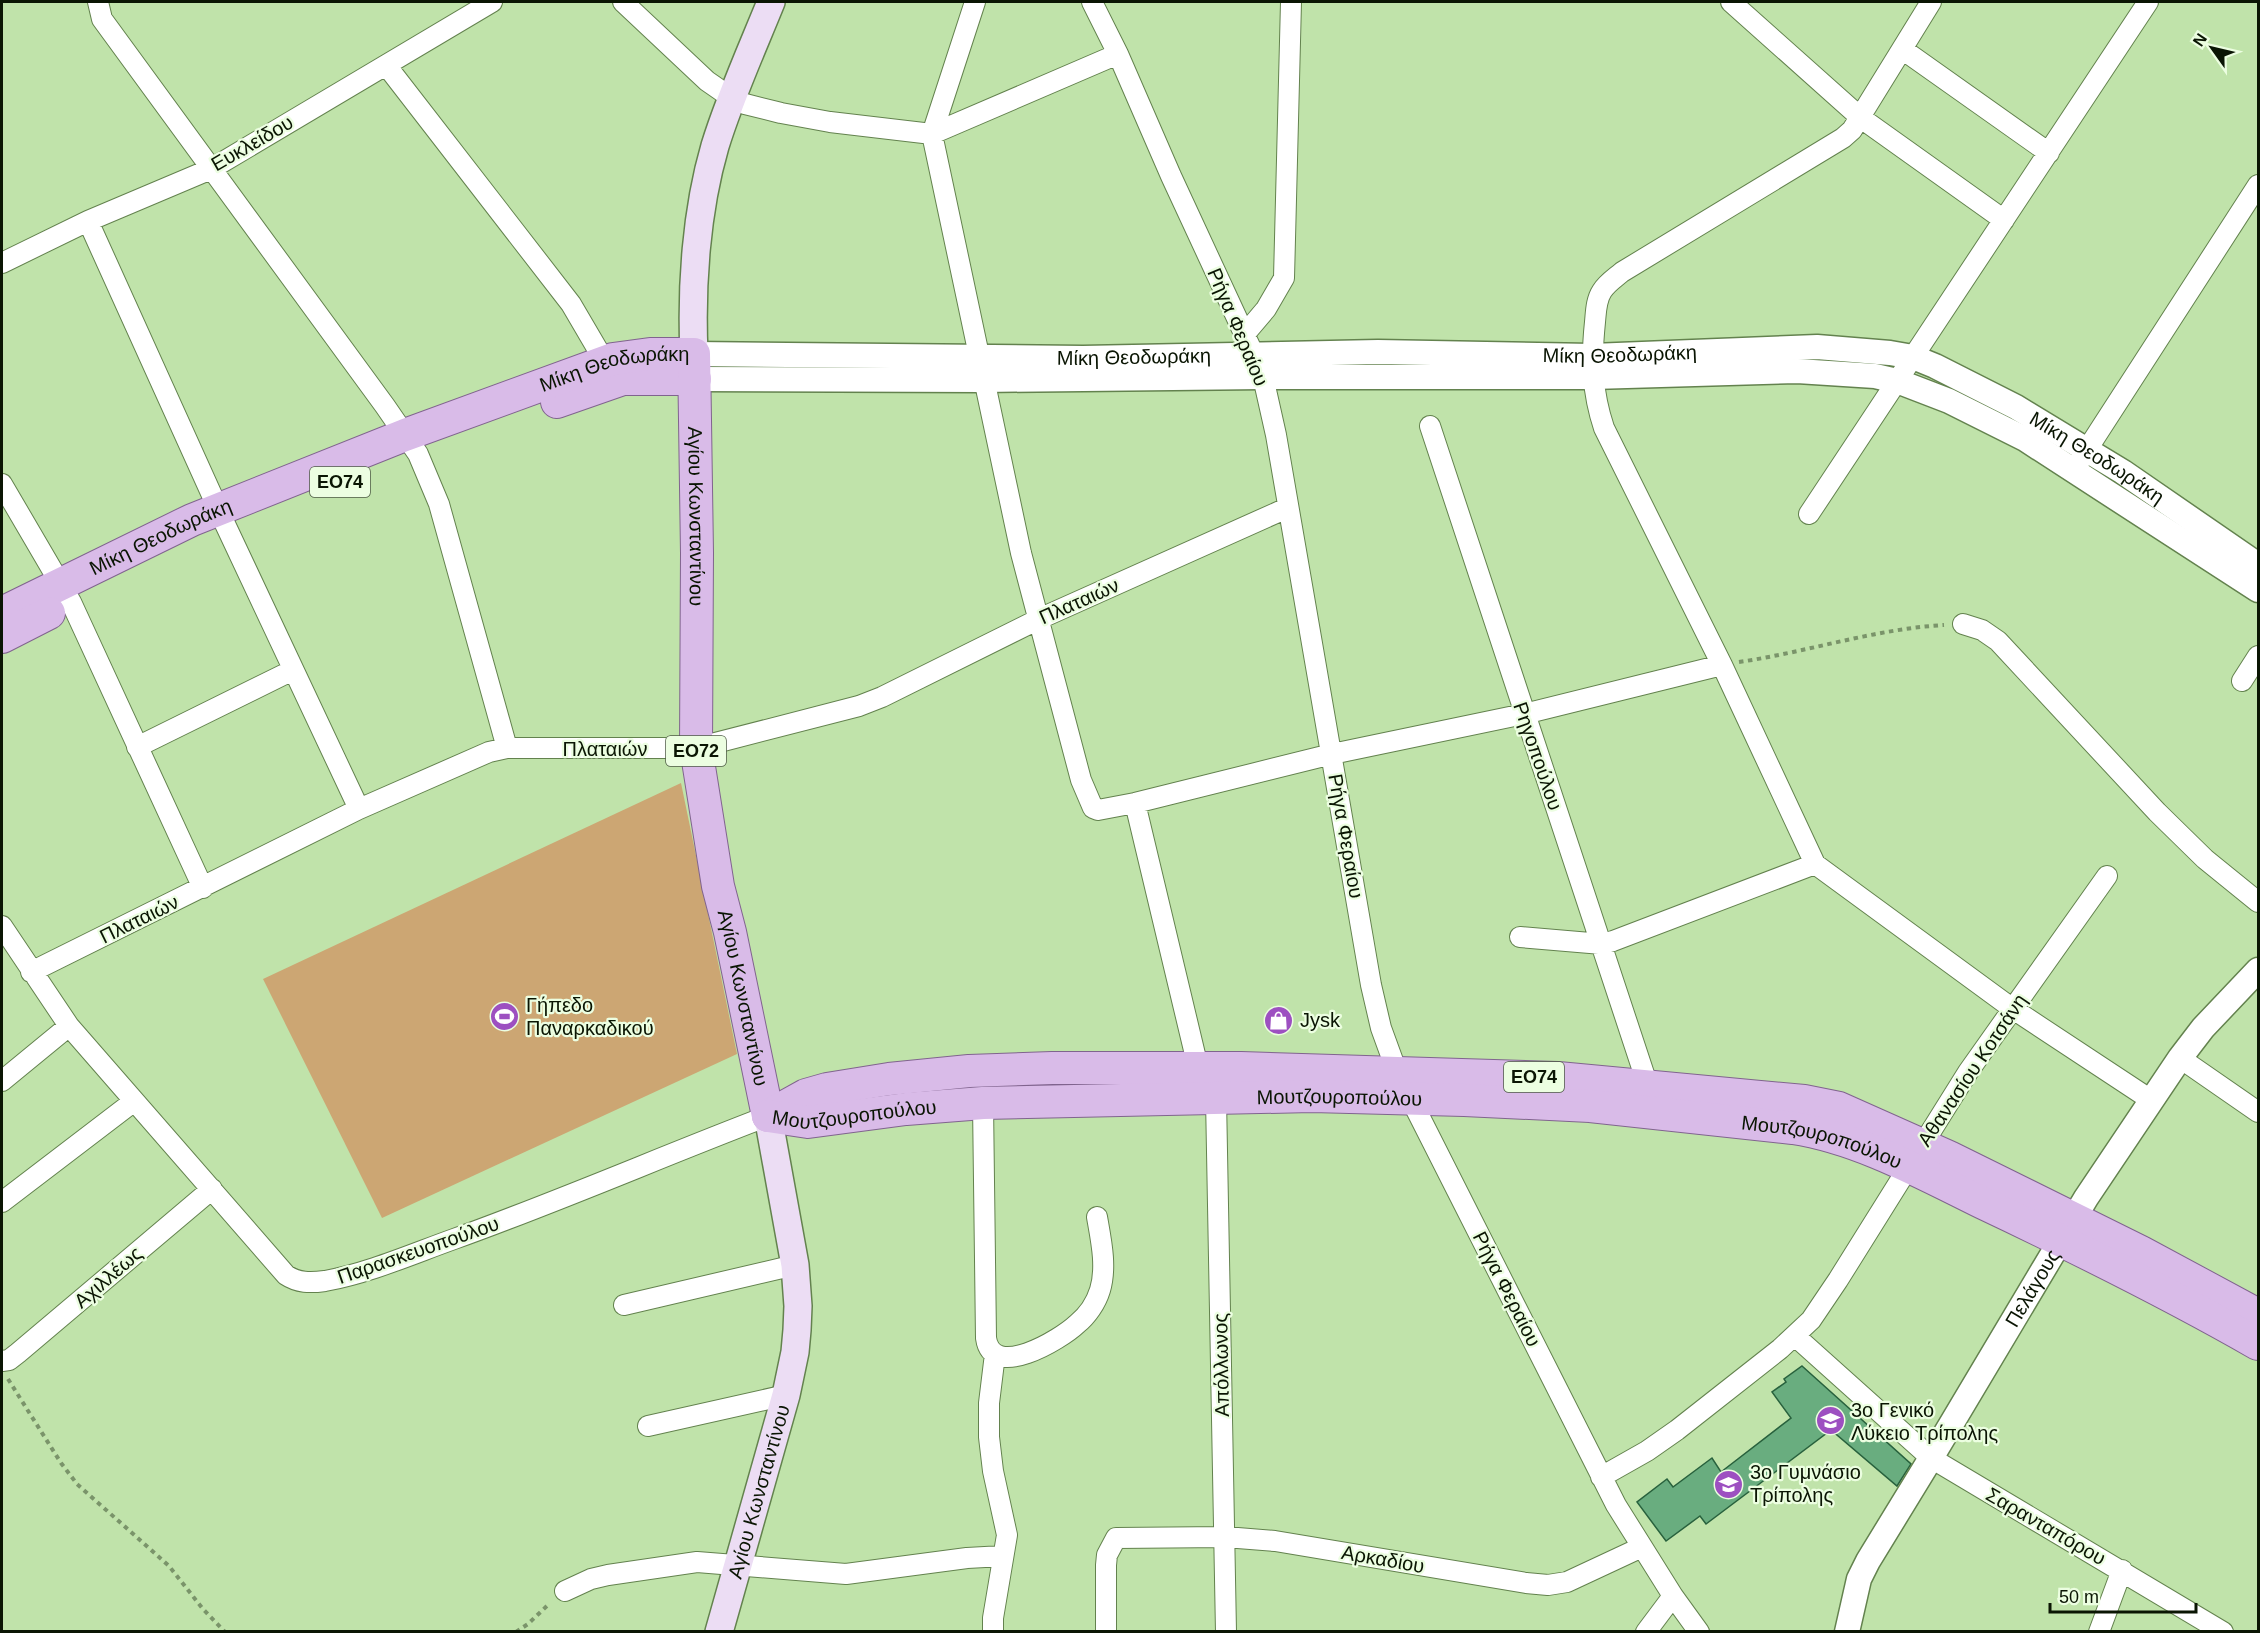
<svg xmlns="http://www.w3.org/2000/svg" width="2260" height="1633" font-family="Helvetica,sans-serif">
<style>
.green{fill:#cca673}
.building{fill:#69ad7f;stroke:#28613d;stroke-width:1.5}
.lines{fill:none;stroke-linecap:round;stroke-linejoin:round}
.minor-casing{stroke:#63824e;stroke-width:22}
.tertiary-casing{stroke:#63824e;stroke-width:27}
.secondary-casing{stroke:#63824e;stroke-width:30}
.primary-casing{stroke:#80648e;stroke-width:34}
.path{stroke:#7a946a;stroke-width:4;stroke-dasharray:4.5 4.5;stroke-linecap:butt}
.minor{stroke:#fff;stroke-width:20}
.tertiary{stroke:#fff;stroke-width:24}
.secondary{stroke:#ecddf4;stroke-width:27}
.primary{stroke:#d9bbe8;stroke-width:32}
.labels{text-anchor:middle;stroke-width:4.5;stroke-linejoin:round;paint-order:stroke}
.shield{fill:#ecfee1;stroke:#4e5b46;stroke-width:1.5}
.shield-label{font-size:18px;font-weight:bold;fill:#0a1503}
.street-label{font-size:20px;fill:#0a1503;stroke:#ecfee1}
.poi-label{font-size:20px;fill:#0a1503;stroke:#ecfee1;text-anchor:start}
</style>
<rect width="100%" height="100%" fill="#c0e3aa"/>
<path class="green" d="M681,783L737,1054L382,1218L263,979Z"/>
<path class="building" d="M1802,1366L1911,1464L1897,1486L1831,1430L1706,1524L1700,1516L1666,1541L1637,1502L1667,1479L1673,1487L1712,1458L1721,1472L1791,1418L1772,1392L1786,1382L1784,1379Z"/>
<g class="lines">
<defs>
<path id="minor" d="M98,2L102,19L385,406L418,454L439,504L507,748
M623,2L707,81L733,99L745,104L781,113L830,122L932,134L1118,54
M975,2L932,134L1021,553L1081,780L1093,808L1098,810L1135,803L1332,754L1524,714L1722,665L1815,864L2013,1009L2151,1100
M1092,2L1118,54L1171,176L1254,355L1263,377L1276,435L1371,985L1381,1028L1397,1072L1616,1505L1673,1596L1699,1632
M1731,2L1861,118L2004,220
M1902,49L2049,153
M386,65L571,304L605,362
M88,221L225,524L359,809
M2,263L88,221L211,169L492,2
M1244,335L1266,309L1284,278L1291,2
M1430,426L1648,1086
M2079,462L2258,185
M2,484L71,602L203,888
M1809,514L2148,2
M1963,624L1982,630L1998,641L2157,812L2205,859L2258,902
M1722,665L1604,428C1592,392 1591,360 1595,322C1596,312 1596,300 1602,291C1607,283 1615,278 1622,272L1843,138L1852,130L1931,2
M2242,681L2258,656
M137,747L293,670
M1135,803L1198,1067L1216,1098L1226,1632
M2,926L69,1026L286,1275C298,1283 310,1283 325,1281C369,1273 412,1254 454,1239C560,1201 663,1156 768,1116
M1520,937L1602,944L1613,941L1815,864
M31,972L359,809L489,752L507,748H696L859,706L882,697L1039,619L1287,508
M2180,1058L2258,1112
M2,1081L69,1026
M983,1103L986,1338C992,1381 1060,1340 1077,1324C1087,1316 1096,1303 1100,1290C1107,1267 1101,1240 1097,1217
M2,1202L133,1102
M624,1305L795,1265
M1795,1336L1931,1458L2223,1632
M2,1361L9,1360L18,1353L212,1189
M648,1426L786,1395
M1601,1477L1647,1451L1677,1430L1780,1349L1811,1320L1838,1280L1968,1072L2107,876
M565,1591L591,1579L608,1575L697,1562L846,1574L967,1558L1003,1556
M993,1632V1618L1007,1535L993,1471L989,1437V1403L995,1354
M1106,1632V1565L1107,1555L1116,1538L1225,1537L1275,1541L1526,1583L1548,1585L1567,1582L1642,1547
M1646,1632L1673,1596
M2099,1632L2122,1570"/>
<g id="tertiary">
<path id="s1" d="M694,354L1083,358L1378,352L1592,356L1817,347L1890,353L1913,357L1935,366L2016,407L2123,472L2258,565"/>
<path d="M695,379L983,380L1263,377H1593L1797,371L1875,376L1897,381L1949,401L2025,439L2258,590"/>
<path id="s2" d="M1847,1632L1859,1579L1868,1561L1931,1458L2086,1198L2180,1058L2203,1028L2258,970"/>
</g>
<g id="secondary">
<path d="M694,354C691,287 696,211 715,146C730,97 752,49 771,2"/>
<path id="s3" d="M719,1632L786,1395L795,1352L797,1330L798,1306L795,1265L768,1116"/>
</g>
<g id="primary">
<path d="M557,402L623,379H695"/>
<path id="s4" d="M2,613L192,520L405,435L613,359L650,354H694L697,553L696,748L718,886L730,932L768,1116"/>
<path d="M2,637L49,613"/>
<path d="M768,1116L806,1095L827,1089L889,1079L969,1071L1052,1068H1241L1558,1078L1804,1101L1839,1108L1949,1157L2141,1252L2258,1315"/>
<path id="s5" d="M768,1116L808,1122L906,1109L983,1103L1312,1096L1464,1100L1590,1106L1793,1128C1859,1138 1922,1173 1983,1203C2076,1247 2169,1293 2258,1344"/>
</g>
</defs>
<use href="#minor" class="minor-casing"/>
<use href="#tertiary" class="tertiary-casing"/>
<use href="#secondary" class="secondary-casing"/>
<use href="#primary" class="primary-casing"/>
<path class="path" d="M1739,662C1808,652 1874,629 1944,625
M8,1379L61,1463L77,1484L169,1566L203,1609L225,1632
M516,1632L528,1624L550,1603"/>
<use href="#minor" class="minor"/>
<use href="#tertiary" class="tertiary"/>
<use href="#secondary" class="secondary"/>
<use href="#primary" class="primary"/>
</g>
<defs>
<symbol id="stadium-disc" viewBox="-11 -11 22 22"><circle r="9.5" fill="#9d50c1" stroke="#ecfee1"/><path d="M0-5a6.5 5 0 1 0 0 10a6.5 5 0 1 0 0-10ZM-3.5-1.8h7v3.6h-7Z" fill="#fff"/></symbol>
<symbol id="shop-disc" viewBox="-11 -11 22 22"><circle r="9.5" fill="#9d50c1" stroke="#ecfee1"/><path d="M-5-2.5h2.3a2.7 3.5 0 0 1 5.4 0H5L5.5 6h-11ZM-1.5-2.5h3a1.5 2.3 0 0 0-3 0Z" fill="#fff"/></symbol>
<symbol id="school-disc" viewBox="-11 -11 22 22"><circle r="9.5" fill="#9d50c1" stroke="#ecfee1"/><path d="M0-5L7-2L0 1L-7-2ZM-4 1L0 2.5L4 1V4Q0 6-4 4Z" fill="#fff"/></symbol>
</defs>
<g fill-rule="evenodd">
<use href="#stadium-disc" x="488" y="1000" width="33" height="33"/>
<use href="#shop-disc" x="1262" y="1004" width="33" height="33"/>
<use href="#school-disc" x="1814" y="1404" width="33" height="33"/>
<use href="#school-disc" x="1712" y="1468" width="33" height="33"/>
</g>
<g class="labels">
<g class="shield">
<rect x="310" y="467" width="60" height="30" rx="4.5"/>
<rect x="666" y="736" width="60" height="30" rx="4.5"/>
<rect x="1504" y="1062" width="60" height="30" rx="4.5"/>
</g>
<g class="shield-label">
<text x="340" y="488">ΕΟ74</text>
<text x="696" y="757">ΕΟ72</text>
<text x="1534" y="1083">ΕΟ74</text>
</g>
<g class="street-label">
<text transform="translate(252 143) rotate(-30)" y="7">Ευκλείδου</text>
<text transform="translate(1238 327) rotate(67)" y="7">Ρήγα Φεραίου</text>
<text dy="7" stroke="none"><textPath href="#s1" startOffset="926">Μίκη Θεοδωράκη</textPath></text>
<text dy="7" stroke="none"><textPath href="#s1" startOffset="440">Μίκη Θεοδωράκη</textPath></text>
<text dy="7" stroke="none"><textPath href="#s4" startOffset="662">Μίκη Θεοδωράκη</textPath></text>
<text dy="7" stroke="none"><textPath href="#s1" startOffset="1430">Μίκη Θεοδωράκη</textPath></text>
<text dy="7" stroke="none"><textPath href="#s4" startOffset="906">Αγίου Κωνσταντίνου</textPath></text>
<text dy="7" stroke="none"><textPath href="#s4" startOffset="176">Μίκη Θεοδωράκη</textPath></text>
<text transform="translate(1079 601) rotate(-24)" y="7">Πλαταιών</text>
<text x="605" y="756">Πλαταιών</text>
<text transform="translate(1538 756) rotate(71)" y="7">Ρηγοπούλου</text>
<text transform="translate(1346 836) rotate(80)" y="7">Ρήγα Φεραίου</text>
<text transform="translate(139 919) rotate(-26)" y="7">Πλαταιών</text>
<text dy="7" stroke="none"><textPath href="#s4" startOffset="1392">Αγίου Κωνσταντίνου</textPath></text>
<text transform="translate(1972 1070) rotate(-56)" y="7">Αθανασίου Κοτσάνη</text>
<text dy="7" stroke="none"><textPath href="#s5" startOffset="573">Μουτζουροπούλου</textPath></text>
<text dy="7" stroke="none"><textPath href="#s5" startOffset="87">Μουτζουροπούλου</textPath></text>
<text dy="7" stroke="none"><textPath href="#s5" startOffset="1059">Μουτζουροπούλου</textPath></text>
<text transform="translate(418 1250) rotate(-19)" y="7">Παρασκευοπούλου</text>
<text transform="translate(108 1277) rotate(-41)" y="7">Αχιλλέως</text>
<text dy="7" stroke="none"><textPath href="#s2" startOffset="393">Πελάγους</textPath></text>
<text transform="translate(1507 1289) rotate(63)" y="7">Ρήγα Φεραίου</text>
<text transform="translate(1221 1365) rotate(-91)" y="7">Απόλλωνος</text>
<text dy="7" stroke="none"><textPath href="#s3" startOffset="146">Αγίου Κωνσταντίνου</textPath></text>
<text transform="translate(2046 1526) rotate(30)" y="7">Σαρανταπόρου</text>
<text transform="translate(1383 1559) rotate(10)" y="7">Αρκαδίου</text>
</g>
<g class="poi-label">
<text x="526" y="1012">Γήπεδο<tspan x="526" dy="23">Παναρκαδικού</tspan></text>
<text x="1300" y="1027">Jysk</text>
<text x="1851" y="1417">3ο Γενικό<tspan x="1851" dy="23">Λύκειο Τρίπολης</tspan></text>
<text x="1750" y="1479">3ο Γυμνάσιο<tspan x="1750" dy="23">Τρίπολης</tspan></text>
</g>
</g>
<rect width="2260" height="1633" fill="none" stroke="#0a1503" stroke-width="6"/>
<g transform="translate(2212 48) rotate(304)" stroke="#ecfee1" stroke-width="4.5" paint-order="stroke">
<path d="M0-4.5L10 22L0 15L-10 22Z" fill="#0a1503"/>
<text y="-9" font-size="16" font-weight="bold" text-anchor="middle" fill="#0a1503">N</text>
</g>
<path d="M2050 1603v9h146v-9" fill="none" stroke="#0a1503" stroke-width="3"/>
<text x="2059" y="1603" font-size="18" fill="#0a1503" stroke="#ecfee1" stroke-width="4.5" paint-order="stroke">50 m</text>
</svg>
